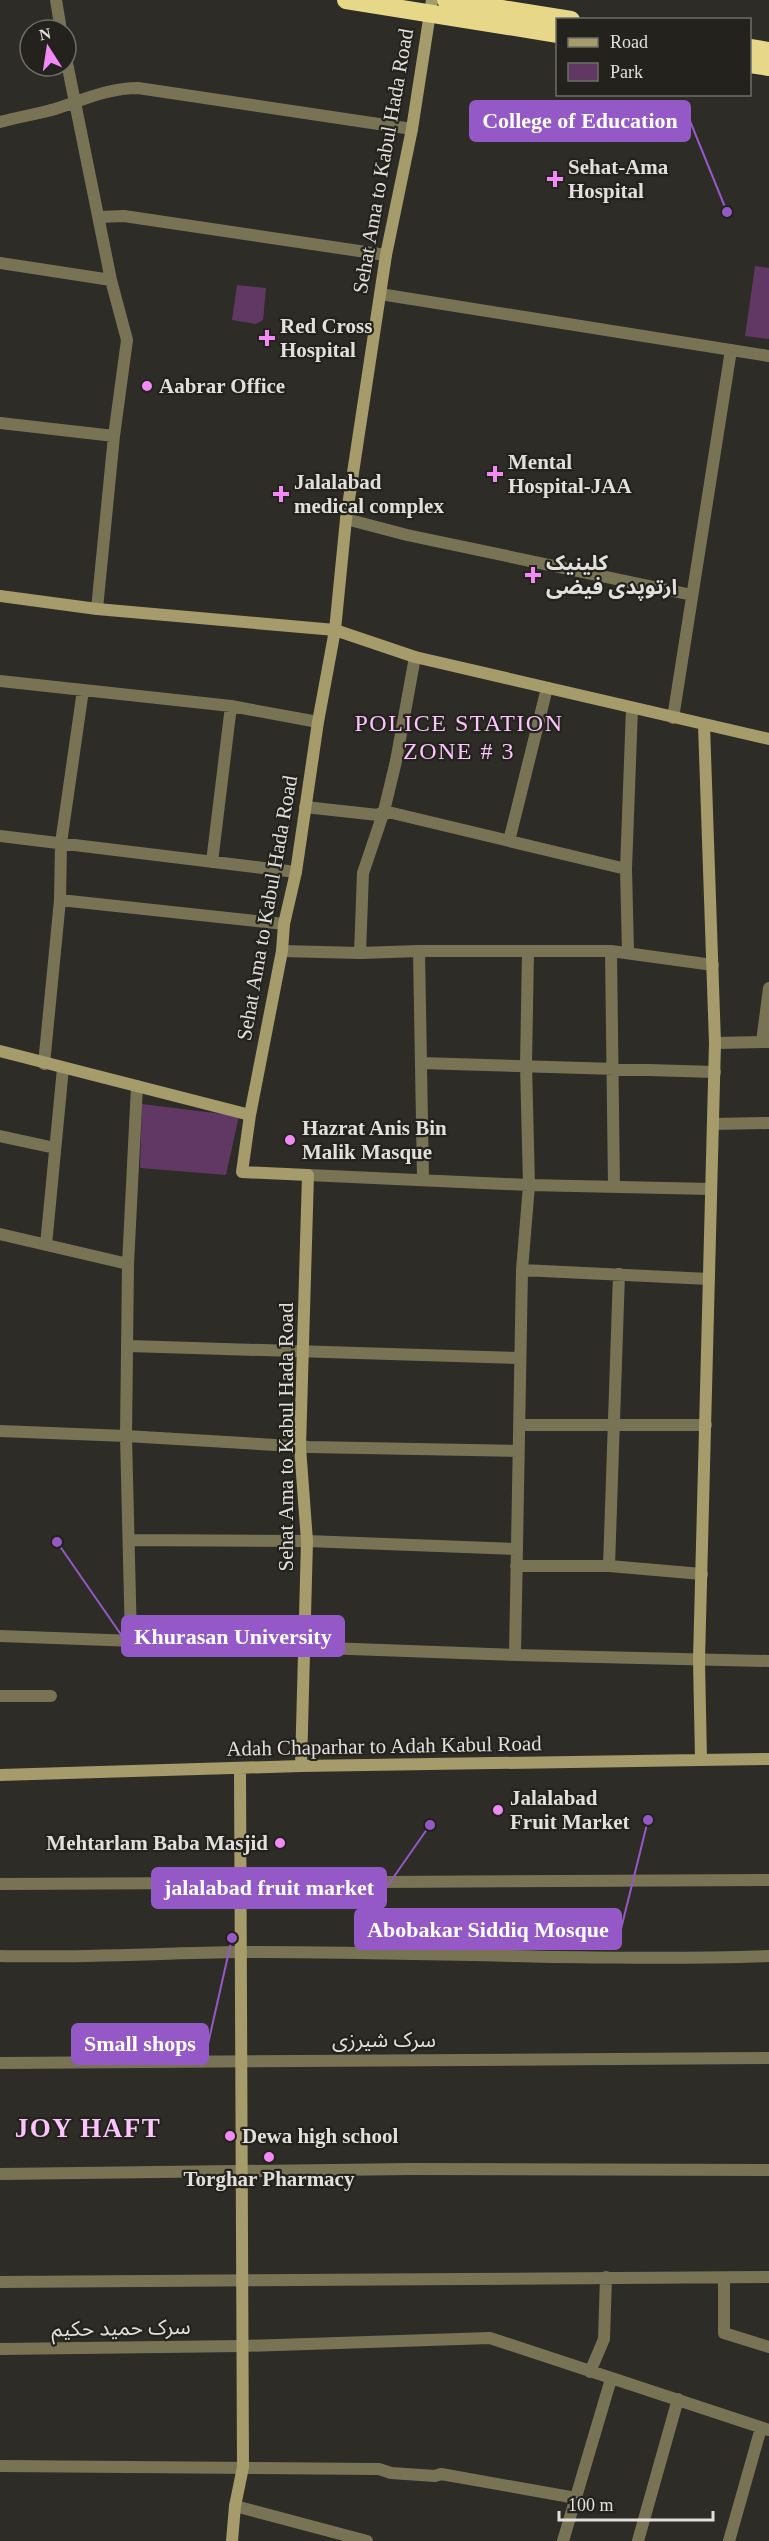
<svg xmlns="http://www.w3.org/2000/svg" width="769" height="2541" font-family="'Times New Roman','Noto Sans Arabic',serif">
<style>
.green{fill:#613763}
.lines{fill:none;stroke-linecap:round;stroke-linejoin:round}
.street{stroke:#797355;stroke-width:12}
.secondary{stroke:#a59b6b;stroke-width:12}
.highway{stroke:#e7d789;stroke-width:18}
.poi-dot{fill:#f18af4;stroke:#23221c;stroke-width:2}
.labels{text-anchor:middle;stroke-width:4.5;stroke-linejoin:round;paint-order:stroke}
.street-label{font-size:21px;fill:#e1e0dc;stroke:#23221c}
.poi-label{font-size:21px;font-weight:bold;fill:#e1e0dc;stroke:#23221c;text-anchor:start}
.quarter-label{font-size:24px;letter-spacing:1.5px;fill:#fdc3fd;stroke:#23221c}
.district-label{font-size:27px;font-weight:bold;letter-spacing:1.5px;fill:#fdc3fd;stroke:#23221c}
.leader{fill:none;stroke:#9459c6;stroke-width:2}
.callout-dot{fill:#9459c6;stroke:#23221c;stroke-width:2}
.callout{fill:#9459c6;stroke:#9459c6;stroke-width:2}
.callout-label{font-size:22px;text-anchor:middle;font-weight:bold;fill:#fff}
</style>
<rect width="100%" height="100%" fill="#2d2c26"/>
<path class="green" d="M755,266L769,268V339L745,336Z
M237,285L266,288L263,320L256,324L232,320Z
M142,1104L239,1116L226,1175L140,1168Z"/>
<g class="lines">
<path class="street" d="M56,0L61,30
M66,58L111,280L127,340L114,436L97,609
M0,122C18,117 38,114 55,109C83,100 108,88 138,88L412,129
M99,217L124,216L386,255
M0,263L111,280
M380,294L769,356
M0,423L114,436
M346,519L407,535L692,595
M0,681L231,706L318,722
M673,718L731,350
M305,807L378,815L384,811L626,869
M0,836L296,872
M509,841L547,688
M212,862L231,706
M60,900L284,924
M282,951L360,953L419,951H611L713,965
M419,951L423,1179
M611,951L614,1187
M628,952L626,869L632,708
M360,953L363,873L384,811L396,761L415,657
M762,1042L769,988
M715,1043L768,1042
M421,1063L715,1072
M44,1064L60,900L61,843L83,690
M713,1124L769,1123
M0,1136L55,1148
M308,1175L529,1185L711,1189
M0,1234L128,1264
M46,1245L63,1068
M522,1270L709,1279
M129,1346L520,1358
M519,1425H706
M0,1431L126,1436L309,1447L518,1451
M129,1540L307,1541L517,1549
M516,1566H609L702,1574
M609,1566L619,1274
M0,1636L515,1655L769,1661
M131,1640L126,1436L128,1264L137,1086
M515,1655L522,1270L529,1185L526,1065L528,951
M0,1696H51
M0,1884L769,1880
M0,1956C81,1958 161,1953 241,1952C417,1951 593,1962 769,1956
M0,2063L769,2058
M0,2174L409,2169L769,2170
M724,2278V2333L769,2347
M0,2282L769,2277
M0,2349L243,2346L490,2338L769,2430
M590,2372L604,2339L606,2277
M0,2466L379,2469L391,2473L435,2476L441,2474L576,2498
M235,2506L367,2541
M563,2541L611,2379
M638,2541L678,2399
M729,2541L761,2428"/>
<path class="secondary" d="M0,596L97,609L335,630L415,657L769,739
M0,1051L250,1115
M701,1760L699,1660L715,1043L704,725
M301,1766L307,1541L300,1447L308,1175L242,1172L250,1115L282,951L284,924L296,872L318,722L335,630L346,519L386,255L412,129L432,0
M0,1775L301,1766L769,1759
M232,2541L235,2506L243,2467L240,1769"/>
<path class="highway" d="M346,0L558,34
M446,0L571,20
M750,48L769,51
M750,64L769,67"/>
</g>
<g class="poi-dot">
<path d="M552 170h6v6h6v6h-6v6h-6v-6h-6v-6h6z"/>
<path d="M264 329h6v6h6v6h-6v6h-6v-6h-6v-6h6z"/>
<circle cx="147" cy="386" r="6"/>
<path d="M492 465h6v6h6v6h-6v6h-6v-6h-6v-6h6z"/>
<path d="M278 485h6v6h6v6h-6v6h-6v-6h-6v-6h6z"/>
<path d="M530 566h6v6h6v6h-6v6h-6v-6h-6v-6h6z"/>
<circle cx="290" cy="1140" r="6"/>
<circle cx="498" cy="1810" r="6"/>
<circle cx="280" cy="1843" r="6"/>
<circle cx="230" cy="2136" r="6"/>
<circle cx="269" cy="2157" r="6"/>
</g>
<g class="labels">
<g class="street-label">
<text transform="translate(383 161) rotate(-80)" y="7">Sehat Ama to Kabul Hada Road</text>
<text transform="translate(267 908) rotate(-80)" y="7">Sehat Ama to Kabul Hada Road</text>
<text transform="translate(286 1437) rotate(-90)" y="7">Sehat Ama to Kabul Hada Road</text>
<text transform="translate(384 1746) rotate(-1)" y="7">Adah Chaparhar to Adah Kabul Road</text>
<text x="384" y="2047">سرک شیرزی</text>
<text transform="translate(121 2328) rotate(-1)" y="7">سرک حمید حکیم</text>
</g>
<g class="poi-label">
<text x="568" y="174">Sehat-Ama<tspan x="568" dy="24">Hospital</tspan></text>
<text x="280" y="333">Red Cross<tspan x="280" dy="24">Hospital</tspan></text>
<text x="159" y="393">Aabrar Office</text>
<text x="508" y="469">Mental<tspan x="508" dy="24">Hospital-JAA</tspan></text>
<text x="294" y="489">Jalalabad<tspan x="294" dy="24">medical complex</tspan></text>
<text x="546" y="570">کلینیک<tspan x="546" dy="24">ارتوپدی فیضی</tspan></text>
<text x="302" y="1135">Hazrat Anis Bin<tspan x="302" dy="24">Malik Masque</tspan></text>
<text x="510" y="1805">Jalalabad<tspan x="510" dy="24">Fruit Market</tspan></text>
<text x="268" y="1850" text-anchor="end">Mehtarlam Baba Masjid</text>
<text x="242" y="2143">Dewa high school</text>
<text x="269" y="2186" text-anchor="middle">Torghar Pharmacy</text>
</g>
<g class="quarter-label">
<text x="459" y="731">POLICE STATION<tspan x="459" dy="28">ZONE # 3</tspan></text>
</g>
<g class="district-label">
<text x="88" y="2137">JOY HAFT</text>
</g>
</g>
<path class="leader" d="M727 212L690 121M57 1542L122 1636M430 1825L386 1888M648 1820L621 1929M232 1938L208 2044"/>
<g class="callout-dot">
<circle cx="727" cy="212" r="6"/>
<circle cx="57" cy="1542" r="6"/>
<circle cx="430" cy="1825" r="6"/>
<circle cx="648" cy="1820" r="6"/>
<circle cx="232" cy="1938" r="6"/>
</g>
<g class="callout">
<rect x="470" y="101" width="220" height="40" rx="6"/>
<rect x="122" y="1616" width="222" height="40" rx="6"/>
<rect x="152" y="1868" width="234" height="40" rx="6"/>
<rect x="355" y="1909" width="266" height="40" rx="6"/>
<rect x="72" y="2024" width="136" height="40" rx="6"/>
</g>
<g class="callout-label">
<text x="580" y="128">College of Education</text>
<text x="233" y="1644">Khurasan University</text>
<text x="269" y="1895">jalalabad fruit market</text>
<text x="488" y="1937">Abobakar Siddiq Mosque</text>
<text x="140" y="2051">Small shops</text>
</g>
<rect x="556" y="18" width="195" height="78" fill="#23221c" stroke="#6f6e69" stroke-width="1.5"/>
<rect x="568" y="38" width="30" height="9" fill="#a59b6b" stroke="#6f6e69" stroke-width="1.5"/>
<text x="610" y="48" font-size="18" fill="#e1e0dc">Road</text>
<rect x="568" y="63" width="30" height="18" fill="#613763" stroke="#6f6e69" stroke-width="1.5"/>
<text x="610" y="78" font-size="18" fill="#e1e0dc">Park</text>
<g transform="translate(48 48) rotate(348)"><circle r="28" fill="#23221c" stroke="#6f6e69" stroke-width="1.5"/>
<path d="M0-4.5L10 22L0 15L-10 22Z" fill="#f18af4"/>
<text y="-9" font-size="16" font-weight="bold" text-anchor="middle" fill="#e1e0dc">N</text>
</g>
<path d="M559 2511v9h154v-9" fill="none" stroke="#e1e0dc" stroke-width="3"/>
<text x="568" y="2511" font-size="18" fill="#e1e0dc" stroke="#23221c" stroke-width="4.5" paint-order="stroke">100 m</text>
</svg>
